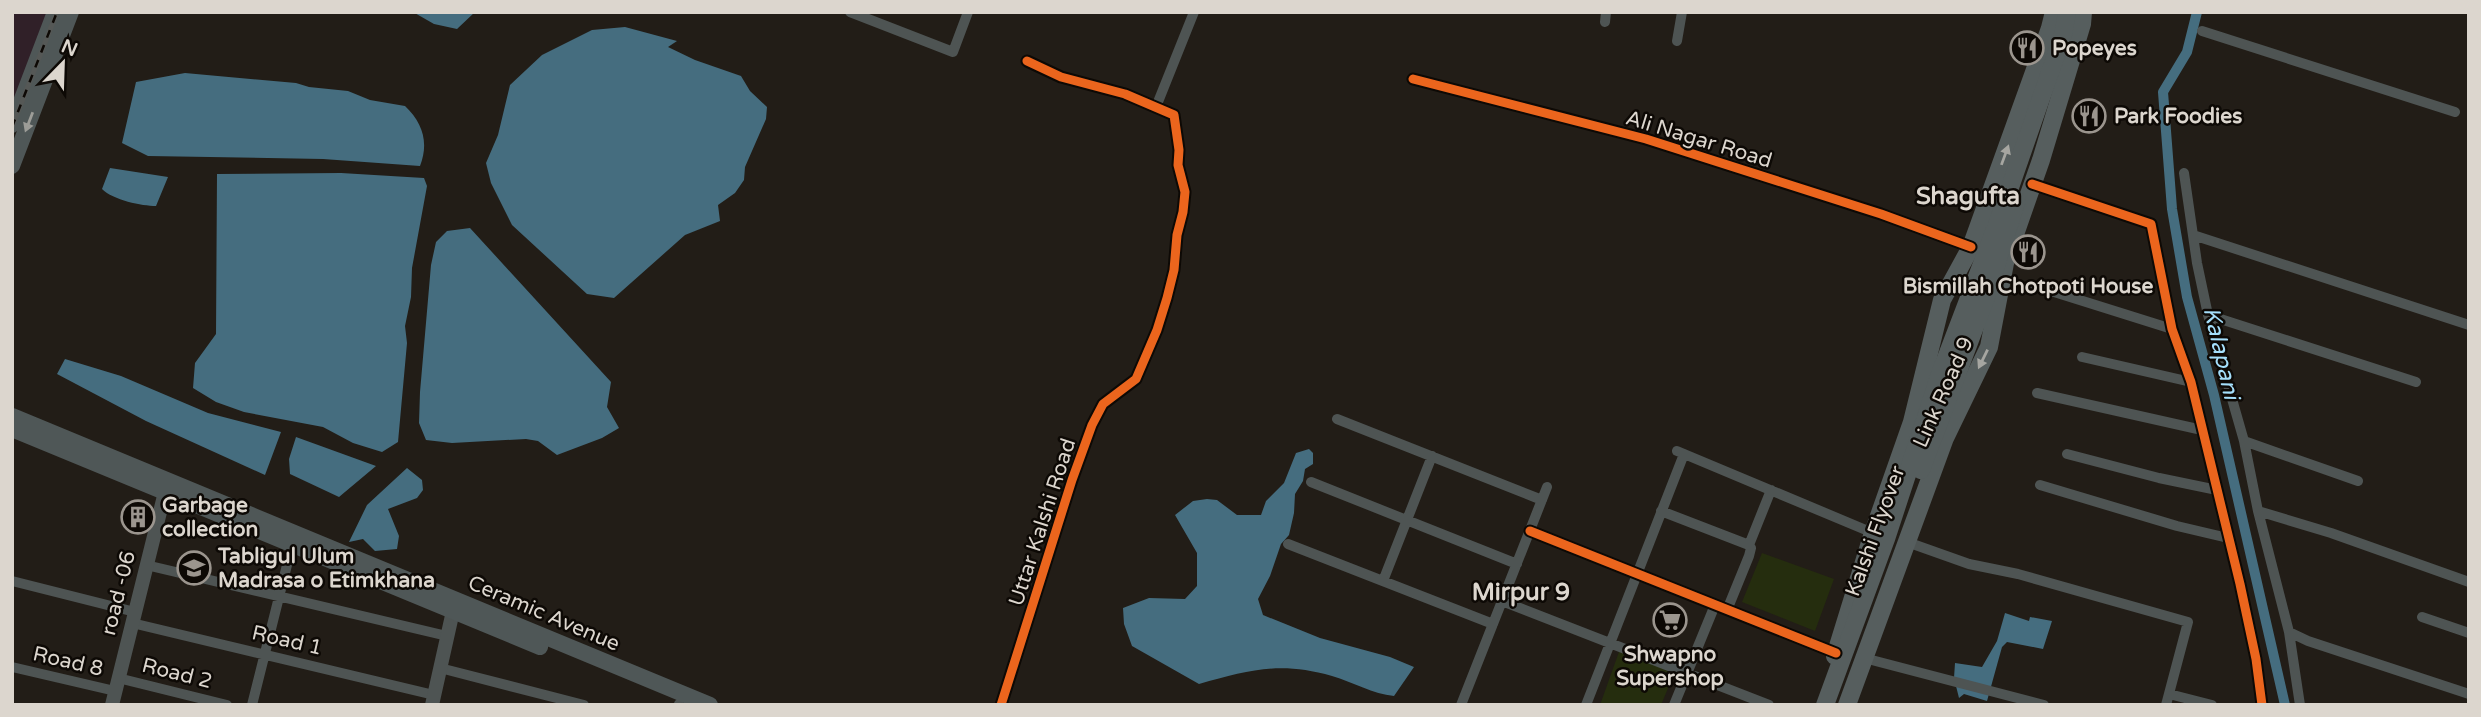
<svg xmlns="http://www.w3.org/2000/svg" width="2481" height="717" font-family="'Varela Round',sans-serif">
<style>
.education{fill:#302028}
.green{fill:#252d0e}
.water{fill:#456d7f}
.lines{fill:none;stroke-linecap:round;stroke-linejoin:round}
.canal{stroke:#456d7f;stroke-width:10}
.minor{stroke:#4e5453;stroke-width:10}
.tertiary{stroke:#4e5453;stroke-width:14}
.secondary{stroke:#4f5757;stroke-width:16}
.primary{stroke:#565e5e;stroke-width:18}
.rail-casing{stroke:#555856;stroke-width:5}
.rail{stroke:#0d0905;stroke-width:2.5;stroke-dasharray:8;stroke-linecap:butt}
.primary-bridge{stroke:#565e5e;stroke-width:18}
.cycleway-casing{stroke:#0d0905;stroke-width:13}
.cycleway{stroke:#eb651d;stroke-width:9}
.oneway{fill:#9d9d98}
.oneway2{fill:#a6a6a1}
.labels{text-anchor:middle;stroke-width:5;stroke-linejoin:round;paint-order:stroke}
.poi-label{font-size:21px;font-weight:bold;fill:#dcd6ce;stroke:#0d0905;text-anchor:start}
.street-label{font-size:21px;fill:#dcd6ce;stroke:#0d0905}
.water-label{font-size:23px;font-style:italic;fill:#a5dffb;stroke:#0d0905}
.quarter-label{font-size:24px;font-weight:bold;fill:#dcd6ce;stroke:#0d0905}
</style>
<rect width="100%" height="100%" fill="#221d17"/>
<path class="education" d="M12,12H50L12,109Z"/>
<path class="green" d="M1762,553L1834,579L1815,631L1742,602Z
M1620,649L1674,674L1661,705H1600Z"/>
<path class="water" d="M413,12H475L457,29L434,24Z
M625,27L677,41L668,47L695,60L741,76L750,91L767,107L766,119L745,167L744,180L735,193L718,205L720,221L685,235L614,298L587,294L512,225L491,183L486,163L498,135L510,85L542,55L592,30Z
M185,73L296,83L309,87L348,91L370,100L405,106C423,123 429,143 420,166L323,159L148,156L122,143L136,82Z
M110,168L168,177L156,206C142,206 113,200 102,189Z
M341,173L424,178L427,186L412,268L411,297L405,326L407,343L398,442L382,452L353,443L323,427L244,412L216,402L193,388L195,363L216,334L217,174Z
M470,228L611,382L607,407L619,428L602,438L557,455L538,441L526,439L452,443L426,440L419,423L420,392L431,265L436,242L447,231Z
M65,359L121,376L208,413L281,432L265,475L146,421L57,374Z
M296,437L376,466L339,497L290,474L289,459Z
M1309,449L1313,453V464L1305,469L1303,481L1295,494L1294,513L1289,535L1281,544L1270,576L1258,599L1263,615L1320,638L1390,657L1414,667L1394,696C1373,694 1353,682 1332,676C1280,661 1249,670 1199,684L1132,646L1124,624L1123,608L1149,598L1185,599L1197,586V553L1175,515L1193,501L1207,499L1217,500L1237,515H1261L1266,501L1284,483L1296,453Z
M407,468L422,480L423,490L417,498L388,509L399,536L397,549L375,551L363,539L349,542L367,505Z
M2005,613L2029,621L2030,617L2052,621L2043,649L2007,642L2002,647L1987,701L1964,694L1959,698L1954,678L1955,663L1982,667L1997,641Z"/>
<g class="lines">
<path class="canal" d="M2197,12L2187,52L2163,92L2172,209L2187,297L2214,395L2285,705"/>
<path class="minor" d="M850,12L953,52L968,12
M1605,22L1606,12
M2202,31L2455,112
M1677,41L1682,12
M1413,79L1646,139L1881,214L1971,247
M1156,107L1194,12
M2184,173L2197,263L2208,315L2244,441L2258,511L2289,632L2300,705
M2032,184L2151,224L2172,329L2191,382L2240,584L2256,659L2262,705
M2193,235L2469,325
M2035,286L2172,329
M2208,315L2416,382
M2082,357L2191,382
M2037,393L2202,430
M1337,419L1542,500
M2244,441L2358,481
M1677,451L1873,533
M2067,454L2159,478L2217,490
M1311,482L1517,564
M2040,485L2177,526L2228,538
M1661,511L1749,545L1751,548L1749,556L1727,610
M2258,511L2331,533L2469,582
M1530,531L1836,653
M1907,542L1969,564L2018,574L2188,622L2166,705
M1288,544L1493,624
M1749,545L1771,490
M146,565L447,636
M12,581L135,612
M1383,581L1432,456
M1502,601L1769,705
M2422,617L2469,633
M132,623L434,695
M2289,632L2308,641L2469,694
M1864,658L2044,705
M12,667L115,691
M440,668L584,705
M118,678L227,705
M2169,694L2212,705
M252,705L292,545
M679,705V704
M1001,705L1072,480L1092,425L1103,404L1136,379L1157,330L1167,298L1174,270L1177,235L1183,212L1185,192L1178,165L1179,150L1174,115L1125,94L1061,77L1027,61
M1461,705L1547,487
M1586,705L1684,454
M1674,705L1715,605"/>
<path class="tertiary" d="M112,705L165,492
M432,705L453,611"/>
<path class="secondary" d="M12,125L55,12
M12,166L71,12
M12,416L710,705
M12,429L540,647"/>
<path class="primary" d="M1835,656L1873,533L1912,422L1942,300L1971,247L2050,28L2054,12
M1847,705L1945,438L1989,347L2005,263L2041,160L2082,24L2083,12"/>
<defs>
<path id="rail" d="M12,127L57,12"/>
</defs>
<use href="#rail" class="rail-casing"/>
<use href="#rail" class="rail"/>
<path class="primary-bridge" d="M1921,470L1985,300L2017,200
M1825,705L1886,539L1940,374L1999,219L2063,35L2067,12"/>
<defs>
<path id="cycleway" d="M1413,79L1646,139L1881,214L1971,247
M2032,184L2151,224L2172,329L2191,382L2240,584L2256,659L2262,705
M1530,531L1836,653
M1001,705L1072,480L1092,425L1103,404L1136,379L1157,330L1167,298L1174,270L1177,235L1183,212L1185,192L1178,165L1179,150L1174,115L1125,94L1061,77L1027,61"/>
</defs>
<use href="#cycleway" class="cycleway-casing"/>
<use href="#cycleway" class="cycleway"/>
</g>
<defs><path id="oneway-solid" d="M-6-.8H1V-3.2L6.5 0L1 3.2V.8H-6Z" transform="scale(1.75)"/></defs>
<use class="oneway" href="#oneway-solid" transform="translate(29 122) rotate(111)"/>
<g class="oneway2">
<use href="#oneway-solid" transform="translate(2005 155) rotate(-70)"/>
<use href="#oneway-solid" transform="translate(1983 359) rotate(116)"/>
</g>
<defs>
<symbol id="restaurant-ring" viewBox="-11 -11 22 22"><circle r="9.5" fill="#0d0905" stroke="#9b958e" stroke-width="1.5"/><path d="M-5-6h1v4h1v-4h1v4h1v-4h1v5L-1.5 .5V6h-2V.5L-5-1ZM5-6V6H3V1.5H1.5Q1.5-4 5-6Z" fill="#9b958e"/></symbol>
<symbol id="building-ring" viewBox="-11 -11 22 22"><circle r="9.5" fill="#0d0905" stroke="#9b958e" stroke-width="1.5"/><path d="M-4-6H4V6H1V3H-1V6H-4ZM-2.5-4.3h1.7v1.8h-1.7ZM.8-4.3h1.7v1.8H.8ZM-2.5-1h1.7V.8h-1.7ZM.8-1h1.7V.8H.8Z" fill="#9b958e"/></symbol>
<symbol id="school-ring" viewBox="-11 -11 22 22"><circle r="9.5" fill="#0d0905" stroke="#9b958e" stroke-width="1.5"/><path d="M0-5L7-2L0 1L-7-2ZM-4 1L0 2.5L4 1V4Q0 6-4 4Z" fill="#9b958e"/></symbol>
<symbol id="supermarket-ring" viewBox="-11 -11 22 22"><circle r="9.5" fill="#0d0905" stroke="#9b958e" stroke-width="1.5"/><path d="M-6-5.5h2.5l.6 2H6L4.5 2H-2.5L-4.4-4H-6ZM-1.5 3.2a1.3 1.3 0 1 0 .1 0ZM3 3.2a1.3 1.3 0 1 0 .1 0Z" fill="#9b958e"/></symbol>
</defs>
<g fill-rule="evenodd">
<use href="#restaurant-ring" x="2008" y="29" width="38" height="38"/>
<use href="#restaurant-ring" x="2070" y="97" width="38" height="38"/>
<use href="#restaurant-ring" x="2009" y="233" width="38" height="38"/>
<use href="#building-ring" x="119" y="498" width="38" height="38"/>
<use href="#school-ring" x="175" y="549" width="38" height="38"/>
<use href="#supermarket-ring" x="1651" y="601" width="38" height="38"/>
</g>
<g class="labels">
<g class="poi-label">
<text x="2052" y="55">Popeyes</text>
<text x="2114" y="123">Park Foodies</text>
<text x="2028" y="293" text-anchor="middle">Bismillah Chotpoti House</text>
<text x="162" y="512">Garbage<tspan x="162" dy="24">collection</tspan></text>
<text x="218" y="563">Tabligul Ulum<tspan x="218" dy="24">Madrasa o Etimkhana</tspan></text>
<text x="1670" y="661" text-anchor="middle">Shwapno<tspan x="1670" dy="24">Supershop</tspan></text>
</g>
<g class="street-label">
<text transform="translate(1699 139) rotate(17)" y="7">Ali Nagar Road</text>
<text transform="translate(1943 392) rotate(-66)" y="7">Link Road 9</text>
<text transform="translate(1042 522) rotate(-72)" y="7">Uttar Kalshi Road</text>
<text transform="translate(1875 531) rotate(-70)" y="7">Kalshi Flyover</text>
<text transform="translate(118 593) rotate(-76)" y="7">road -06</text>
<text transform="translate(544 613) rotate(23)" y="7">Ceramic Avenue</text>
<text transform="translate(287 640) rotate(13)" y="7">Road 1</text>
<text transform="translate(68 661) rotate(13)" y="7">Road 8</text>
<text transform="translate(177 673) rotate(14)" y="7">Road 2</text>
</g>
<g class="water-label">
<text transform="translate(2222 353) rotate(77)" y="8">Kalapani</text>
</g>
<g class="quarter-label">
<text x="1968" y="204">Shagufta</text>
<text x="1521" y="600">Mirpur 9</text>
</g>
</g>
<rect width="2481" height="717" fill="none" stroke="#dcd6ce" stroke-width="28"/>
<g transform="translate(63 63) rotate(23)" stroke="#0d0905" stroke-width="5" paint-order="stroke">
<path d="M0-5L12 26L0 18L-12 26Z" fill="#dcd6ce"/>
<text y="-10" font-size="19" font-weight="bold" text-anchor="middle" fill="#dcd6ce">N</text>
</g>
</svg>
